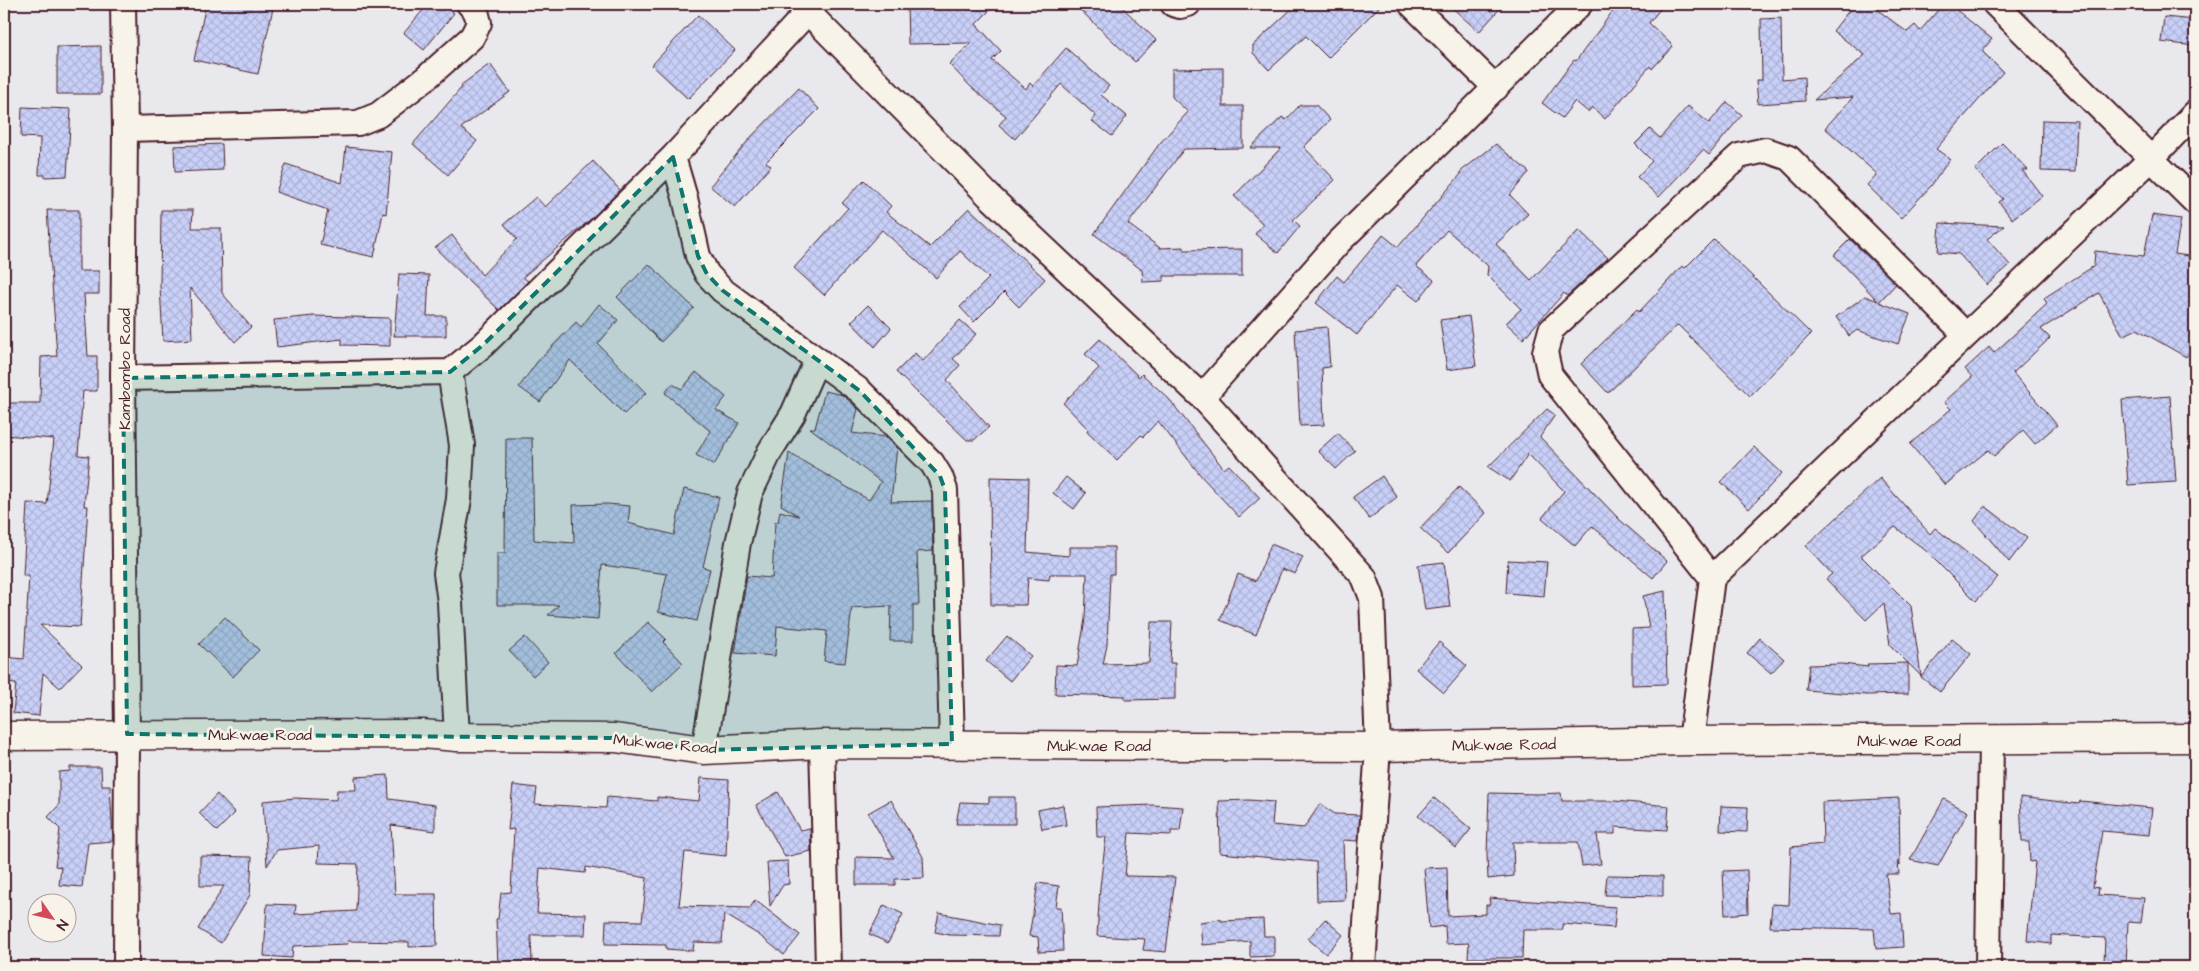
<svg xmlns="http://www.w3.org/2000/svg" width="2199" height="971" font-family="'Architects Daughter',sans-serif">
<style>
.building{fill:url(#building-cross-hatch);stroke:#4a1f2b}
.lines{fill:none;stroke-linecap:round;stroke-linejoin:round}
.minor-casing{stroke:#4a1f2b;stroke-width:28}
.tertiary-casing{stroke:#4a1f2b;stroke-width:31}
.minor{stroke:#f7f3e8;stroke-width:24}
.tertiary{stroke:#f7f3e8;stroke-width:28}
.marked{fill:#0f766e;fill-opacity:0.2;stroke:#0f766e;stroke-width:4;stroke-dasharray:10 6;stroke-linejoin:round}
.labels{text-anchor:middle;stroke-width:5;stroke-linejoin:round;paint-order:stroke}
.street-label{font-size:16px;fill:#4a1f2b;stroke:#f7f3e8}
</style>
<defs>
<pattern id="building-cross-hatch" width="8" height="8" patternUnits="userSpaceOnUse" patternTransform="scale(1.25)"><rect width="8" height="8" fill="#c8d0f8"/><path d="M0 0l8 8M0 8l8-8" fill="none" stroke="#adb2d5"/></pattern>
</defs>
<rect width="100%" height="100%" fill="#e9e8ed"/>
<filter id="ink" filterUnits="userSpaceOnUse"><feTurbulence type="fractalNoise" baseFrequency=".02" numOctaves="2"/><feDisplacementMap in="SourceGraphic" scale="10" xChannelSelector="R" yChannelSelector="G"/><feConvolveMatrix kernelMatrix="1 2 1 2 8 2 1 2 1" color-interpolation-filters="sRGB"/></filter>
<g filter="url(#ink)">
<path class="building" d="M206,4H274L258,74L194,60Z
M428,4H442L454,13L424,50L404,33Z
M907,4H996L976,24L1001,51L992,60L1026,89L1030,83L1033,86L1066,48L1109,86L1101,95L1127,116L1112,136L1092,121L1096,116L1061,84L1015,139L999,125L1006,116L971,87L949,64L971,43L908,44Z
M1074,4H1119L1156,40L1135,62Z
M1297,4H1382L1328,58L1306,36L1269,70L1253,53V45Z
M1448,4H1504L1479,32Z
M1618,4H1664L1649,23L1673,46L1652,69L1650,66L1605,119L1592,107L1588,112L1575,101L1562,118L1542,103L1574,60L1576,61Z
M1854,4H1870L1907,32L1915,25L1920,31L1943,4H1949L1992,39L1982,51L2003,72L1936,149L1950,159L1931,186L1901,218L1867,185L1877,174L1825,128L1853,97L1814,100L1865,55L1833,31Z
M698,15L735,50L688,99L652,65Z
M2164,17L2195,20V46L2161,42Z
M1781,18L1782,79L1804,77L1805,101L1758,104L1756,80H1762L1761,19Z
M101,46V94H57V47Z
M490,64L510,92L461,128L477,141L448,175L413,144L462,87L461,85Z
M1223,68V106H1243V148L1184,149L1128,224L1160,248L1184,247V250L1242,249V276H1164V281L1143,282L1142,270L1094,234L1160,143L1188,112L1172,97V69Z
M799,88L819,109L766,162L771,166L735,207L710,186L752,136Z
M1727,102L1742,115L1709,155L1703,150L1659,197L1637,177L1652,161L1635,144L1650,129L1660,138L1688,106L1709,123Z
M1300,105H1316L1330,120L1304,147L1335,180L1293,220L1300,226L1278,253L1255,234L1263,224L1234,196L1281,148H1250L1282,117L1286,120Z
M22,107L71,109L67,176L45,177V175H39L40,138L21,137Z
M2042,120L2077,121L2075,172L2041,171Z
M2002,143L2028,170H2022L2042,196L2012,219L1999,202L2003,199L1975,170Z
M222,144L223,170L175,172L174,146Z
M1496,144L1529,172L1510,195L1528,214L1496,244L1531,280L1579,230L1608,258L1567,296L1564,293L1523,339L1506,323L1521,309L1487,275L1488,266L1447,230L1416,266L1434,280L1418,301L1397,285L1357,335L1316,303L1337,276L1344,282L1383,235L1398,247L1461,174L1460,172Z
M346,147L392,152L386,214L383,213L374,257L320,245L328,210L276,192L286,164L342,183Z
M593,161L620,190L591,219L523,277L528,281L499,310L435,248L452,235L482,275L517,239L504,224L536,197L545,207Z
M864,180L891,206L886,212L930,247L969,208L1045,279L1019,307L1004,292L974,322L960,307L989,278L960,251L936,278L882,230L824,295L794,268L848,208L842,203Z
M47,210H79V271H99V294H84L88,356H97V391H83L78,455L89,456L84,506H88L80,627L40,625L82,665L60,688L43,673L39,716L13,713L16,684L4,683V657L24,659L29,576H23L27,503L47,504L54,439L4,435V403H40L41,357L57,356Z
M161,210H193L192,228H221L222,293L251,327L235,342L190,288L192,339L163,341L160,286Z
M2152,215L2181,219L2175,254L2195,257V346L2186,357L2137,329L2123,336L2099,293L2041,329L2050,338L2013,373L2057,425L2035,444L2023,430L1994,456L1988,450L1945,485L1910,444L1951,409L1944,402L1972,377L1965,369L1989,347L1994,353L2047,304L2044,298L2094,266L2095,251L2144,256Z
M1940,223L2004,226L1987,239L2010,265L1987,285L1959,254L1938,252Z
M1714,239L1811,334L1750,396L1678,325L1608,393L1581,364L1637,309L1639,312L1682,266L1685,268Z
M1850,239L1896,284L1879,302L1910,314L1898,344L1857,330L1849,336L1836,317L1865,296L1878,301L1834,255Z
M649,264L694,308L661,342L617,297Z
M399,274L429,275L427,316H446V336H394Z
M599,304L618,320L598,344L646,393L624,414L570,360L540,402L519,387L537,362L576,322L581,327Z
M868,305L891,328L875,347L851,322Z
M313,316L390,318V346L342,345V339L277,347L274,320Z
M1469,316L1476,366L1447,370L1440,320Z
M960,320L976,334L953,359L960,365L947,380L989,427L974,440H967L896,372L915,353L923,361Z
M1327,327L1330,367L1322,368L1324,425L1300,426L1295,330Z
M1100,339L1139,377L1142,374L1169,399L1224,469L1229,465L1260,498L1239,517L1202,477L1158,421L1143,437L1141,435L1117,460L1087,431L1088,429L1063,403L1099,368L1085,354Z
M696,372L726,397L716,410L739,423L714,465L696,455L710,431L665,393L672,384L682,389Z
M825,391L843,395L858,409L852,433L886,437L897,447L891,502L932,501L933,551L917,552L919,605H913V641H890L891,606L852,608L845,663L824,661L827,631L777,626L775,656L735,653L747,576L772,578L775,522H778L780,511L799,516L781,505L789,453L869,500L881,482L810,428H815Z
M2170,396L2176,482L2128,485L2122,400Z
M1547,409L1555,415L1540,437L1620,520L1667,561L1653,578L1592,526L1575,546L1542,518L1564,491L1528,454L1510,481L1488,467Z
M1338,433L1355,451L1336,469L1318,451Z
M506,438H532L534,540L574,543L573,505L607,504L630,506L628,523L674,535L684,489L719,497L703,567L710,569L697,621L658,612L667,574L602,565L598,619L548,615L559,605H497V553H505Z
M1754,447L1782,473L1749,509L1721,482Z
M1382,476L1397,497L1369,519L1353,497Z
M990,477L1029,478L1027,552L1069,556V547H1114V574H1110L1107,645L1103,664L1149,663L1151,622H1172L1170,663H1175V699L1125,700V696L1055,694L1056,665L1077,666L1085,619L1087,574H1050L1049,580L1028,578L1026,605H991Z
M1066,477L1086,493L1074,509L1053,493Z
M1880,478L1930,534L1935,528L1998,577L1976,601L1925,550L1895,527L1861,556L1911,606L1921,676L1890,645L1884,603L1866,620L1826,579L1832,574L1806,546Z
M1459,487L1486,513L1448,553L1420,528Z
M1985,506L2027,538L2009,562L1974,521Z
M1271,544L1303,557L1295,574L1282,569L1256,635L1220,620L1238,574L1256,581Z
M1508,560L1547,562L1544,596L1506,593Z
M1444,562L1450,607L1425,610L1418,565Z
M1665,591L1667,684L1632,685V629L1649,628L1643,596Z
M225,617L259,650L233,677L199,644Z
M648,622L666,639L663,642L683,663L652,692L616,653Z
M1007,636L1031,656L1010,681L986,661Z
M525,637L548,662L533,676L509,651Z
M1760,638L1784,659L1771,673L1747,653Z
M1952,639L1971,654L1940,692L1921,677Z
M1439,642L1467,666L1444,693L1416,669Z
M1908,663V694L1866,695L1806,690L1809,665L1842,664L1868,667L1867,664Z
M70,767H101L102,786H110L113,841L88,843L82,887L59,885L61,867L55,866L60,829L48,817L59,805V772L70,771Z
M388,775L389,799L435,805V831L391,825L395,894H436L437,946L409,947V942L347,941L348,944L293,946L292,958L264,956L267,904L296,905L295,914L356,911L358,864L318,863L319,846L277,850L267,866L263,801L295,798L336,800L337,790H356L355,777Z
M701,778L729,780L726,856L685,852L679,906L750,908L755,900L800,935L784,955L759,935L724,914L722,943L694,942L693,951L666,949V945L605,944L606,920L642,921L647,878L586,867L585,873L540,868L537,913L586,914L585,935H531L532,963L498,964L496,919H498L501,893L511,892L514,829L508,830L513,785L537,788L535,804L606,808L607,797L657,801V797L699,801Z
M778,792L800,830L810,828L811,851L785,857L756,805Z
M1489,793L1537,794L1561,793L1562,801H1615L1669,806L1667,830L1615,827V834H1597L1601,864L1582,866L1578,842H1513L1514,876L1488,879L1487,855Z
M217,794L235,813L217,831L199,813Z
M989,797H1015V824H956L960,802L989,803Z
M2020,797L2079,804L2080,801L2152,808L2149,835L2102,831L2093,887L2099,888L2098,895L2144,898L2141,923L2128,922L2126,964L2104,963L2105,938L2051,935V944L2027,941L2035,861L2030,862L2029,842H2022Z
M1434,798L1471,829L1456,848L1418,816Z
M1899,798L1900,866L1898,861L1899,874H1886L1891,914L1901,913L1903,947L1876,949L1874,929L1770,927L1772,904L1789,905L1791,847L1823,844L1822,802Z
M1944,799L1968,812L1938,866L1910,860Z
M891,800L923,857L924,878L895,879V885H856V857L894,858L868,813Z
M1249,800L1274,802L1272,825L1304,828L1320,804L1335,814L1360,815L1358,841L1343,840L1345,900L1317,901L1316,862L1220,853L1219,801Z
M1063,805L1066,825L1042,829L1038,810Z
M1153,805L1183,807L1180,831H1171V835L1129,833L1125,876L1175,877L1166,952L1143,950L1145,939L1097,936L1100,887L1106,837H1097L1096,807Z
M1721,806L1748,807L1747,832L1720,831Z
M200,856L252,857L250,895L221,943L198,929L224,886H200Z
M788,861L789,884L783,885L770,906L767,862Z
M1447,867L1448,916L1486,914V905H1490L1489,898L1616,907L1614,928L1562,924L1563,930H1523L1522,958H1468L1469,943L1446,944L1445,926L1429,928L1424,868Z
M1747,870L1748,913L1725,915L1723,871Z
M1607,875L1663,876V896L1605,895Z
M1038,883L1059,886L1056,907H1061L1063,951L1039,952L1038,937L1029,936Z
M884,905L903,914L888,943L869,934Z
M939,913L1000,925L999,936L950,935L935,932Z
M1221,919V921L1263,919L1264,936H1274V956L1250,957V941L1202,945L1200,922Z
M1325,919L1343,935L1326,954L1308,939Z"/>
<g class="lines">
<defs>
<path id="minor" d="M123,4L125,129L123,378L127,734L126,967
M800,4L989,196L1202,397L1364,577L1372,598L1378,747L1363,967
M1173,4L1180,6L1188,4
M1411,4L1496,88
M1995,4L2195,202
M125,129L358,123L378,115L426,78L472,37L479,23L476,11L469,4
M673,157L685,198L698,256L707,274L722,290L860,391L932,463L940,476L945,490L952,744
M450,372L462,445L459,499L446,573L450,602L457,737
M123,378L450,372L483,345L673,157L815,4
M1202,397L1338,243L1580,4
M1712,578L1550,375L1545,352L1551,330L1739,156L1766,150L1789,158L1966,335
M1691,741L1712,578L2151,159L2195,113
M822,744L828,967
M704,750L738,543L750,493L770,451L793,414L817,360
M1988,967L1991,740"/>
<path id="tertiary" d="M4,736L422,734L457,737L615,738L704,750L822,744L1378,747L1691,741L2195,738"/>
</defs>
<use href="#minor" class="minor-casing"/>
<use href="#tertiary" class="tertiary-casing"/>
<use href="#minor" class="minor"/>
<use href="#tertiary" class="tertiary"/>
</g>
</g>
<path class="marked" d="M673,157L698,256L707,274L722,290L860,391L940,476L945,490L952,744L704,750L615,738L127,734L123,378L450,372L483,345Z"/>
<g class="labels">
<g class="street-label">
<text transform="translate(124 369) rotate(-90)" y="6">Kambombo Road</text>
<text x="260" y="740">Mukwae Road</text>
<text x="1909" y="746">Mukwae Road</text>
<text transform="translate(665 743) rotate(5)" y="6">Mukwae Road</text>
<text transform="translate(1504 744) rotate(-1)" y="6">Mukwae Road</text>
<text x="1099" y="751">Mukwae Road</text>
</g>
</g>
<rect width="2199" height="971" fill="none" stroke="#f7f3e8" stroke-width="20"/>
<rect x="10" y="10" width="2179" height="951" fill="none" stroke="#4a1f2b" stroke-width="2" filter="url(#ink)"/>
<g transform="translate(52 918) rotate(124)"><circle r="24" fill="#f7f3e8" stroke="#b29e9c"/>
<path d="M0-4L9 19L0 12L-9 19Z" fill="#d1495b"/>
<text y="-8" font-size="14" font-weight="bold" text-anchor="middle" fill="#4a1f2b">N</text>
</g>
</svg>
